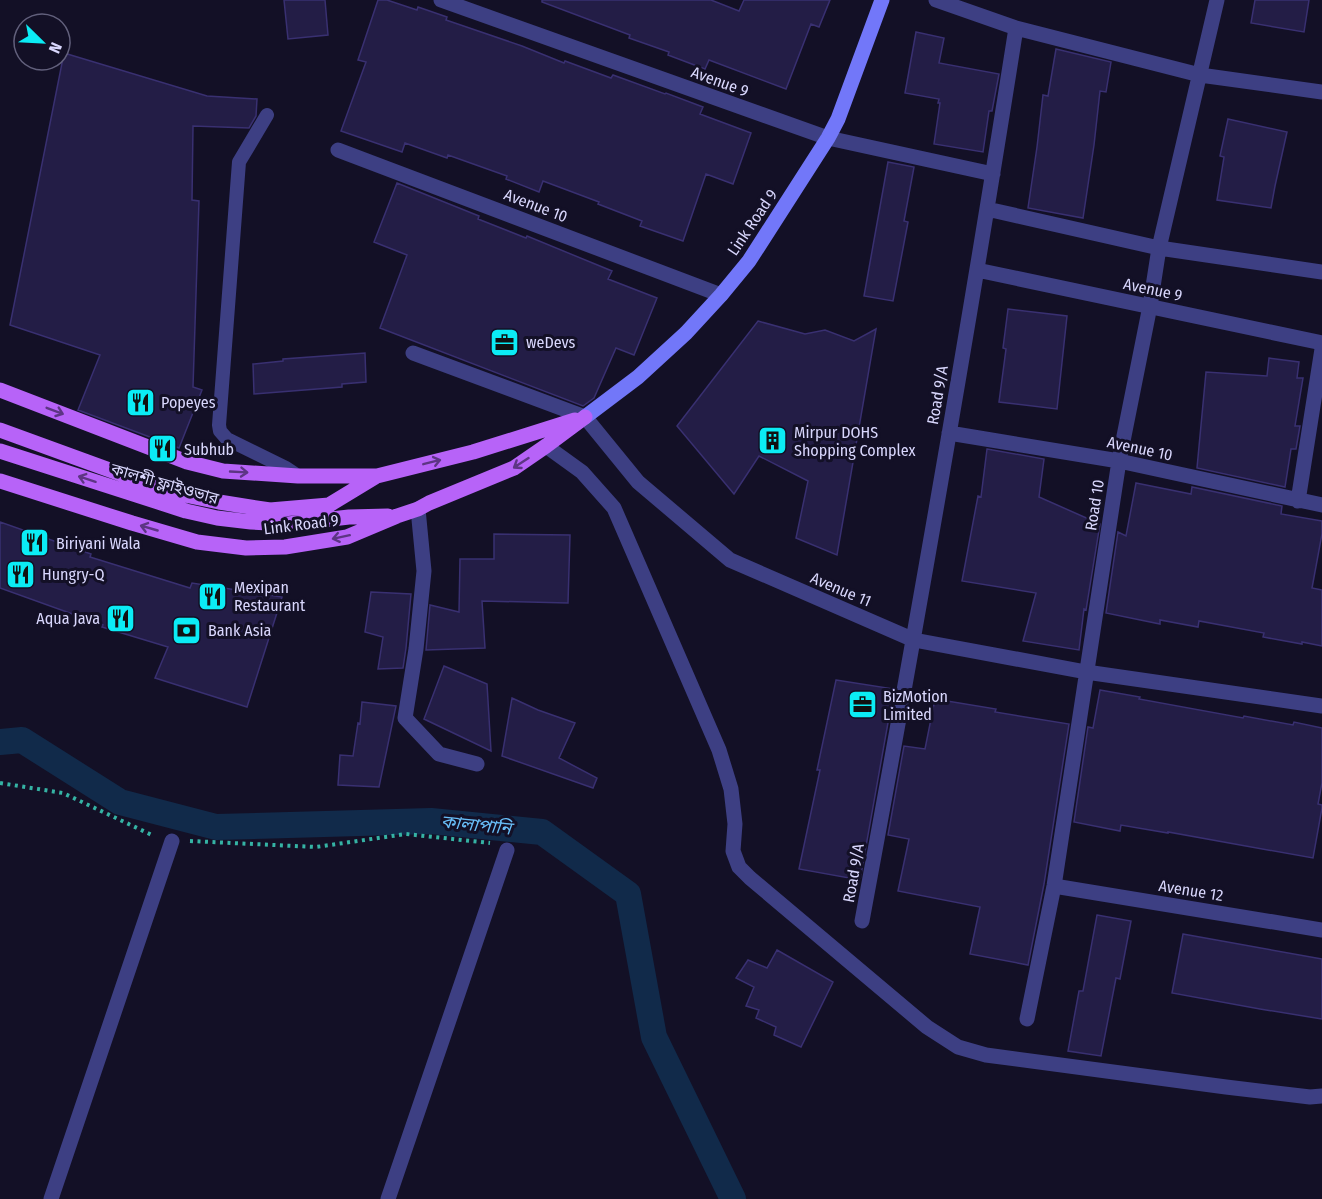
<svg xmlns="http://www.w3.org/2000/svg" width="1322" height="1199" font-family="'Fira Sans Condensed','Noto Sans Bengali',sans-serif">
<style>
.lines{fill:none;stroke-linecap:round;stroke-linejoin:round}
.canal{stroke:#112a4a;stroke-width:26}
.building{fill:#231d46;stroke:#393071;stroke-width:1.5}
.path{stroke:#35b3a4;stroke-width:4;stroke-dasharray:3 4.5;stroke-linecap:butt}
.lane{stroke:#3d3f83;stroke-width:14}
.street{stroke:#3d3f83;stroke-width:15}
.secondary{stroke:#7277f9;stroke-width:15}
.primary{stroke:#b763f8;stroke-width:15}
.oneway{stroke:#5d3584}
.labels{text-anchor:middle;stroke-width:6;stroke-linejoin:round;paint-order:stroke}
.street-label{font-size:16px;fill:#d9d7fd;stroke:#131026}
.poi-label{font-size:16px;fill:#d9d7fd;stroke:#131026;text-anchor:start}
.water-label{font-size:18px;font-style:italic;fill:#69bff9;stroke:#131026}
</style>
<rect width="100%" height="100%" fill="#131026"/>
<g class="lines">
<path class="canal" d="M0,742L22,740L120,802L216,827L431,821L542,832L628,894L654,1037L733,1199"/>
</g>
<path class="building" d="M284,0H325L328,35L288,39Z
M378,0H387L417,10L418,7L447,17L446,20L522,46L564,63L565,61L611,78L613,75L665,94L666,93L703,107L700,114L751,133L733,184L706,174L683,241L640,226L642,221L598,204L599,202L543,181L539,192L506,179L507,176L448,155L447,158L405,143L402,152L341,131L366,62L358,60Z
M542,0H711L739,11L744,0H830L819,27L811,24L786,89L709,60L705,69L668,55L669,52L629,38L630,35L542,2Z
M1255,0H1309L1304,32L1251,23Z
M916,32L944,38L939,63L999,74L992,111H989L983,152L934,144L940,103H938L939,99L905,93Z
M1056,49L1111,62L1106,92L1100,91L1094,145L1083,218L1028,208L1037,147L1043,95L1048,96Z
M64,53L207,96L257,99L256,116L249,128L193,126L192,200L199,201L193,387L202,390L179,448L78,410L100,355L10,325Z
M1228,119L1287,132L1275,186L1271,208L1217,200L1224,157L1220,156Z
M888,162L914,167L904,221L908,222L893,301L864,296Z
M397,183L479,216L478,219L526,238L527,236L612,271L608,279L657,298L634,355L616,348L594,398L583,406L380,328L407,255L374,242Z
M1008,309L1067,316L1057,409L999,402L1006,349L1003,348Z
M758,321L805,334L825,330L854,341L876,329L837,555L796,538L808,481L759,456L734,494L677,426Z
M365,353L366,382L342,384V387L254,394L253,364L283,361V359Z
M1269,358L1299,362L1297,378H1303L1295,426H1300L1296,449H1291L1285,487L1197,468L1206,372L1267,376Z
M987,449L1044,459L1039,497L1100,524L1086,610L1084,609L1079,650L1023,641L1036,593L962,581L978,496L981,497Z
M1136,483L1191,494L1192,487L1282,506L1281,514L1322,521V534L1312,588L1322,590V646L1302,642V644L1263,637L1264,633L1199,621L1198,627L1160,620V624L1106,613L1118,532L1126,536Z
M0,522L91,554L90,557L190,588L192,583L282,597L247,707L155,678L168,647L102,627L103,625L0,588Z
M494,534L570,535L568,603L482,601L485,648L426,650L430,605L459,612L460,559H494Z
M371,592L411,594L406,648L403,668L378,669L383,637L365,632Z
M444,666L487,684L491,751L424,719Z
M836,680L894,689L860,880L799,869L820,770H817Z
M1100,690L1140,697L1139,699L1243,718L1244,716L1293,725L1294,722L1322,728V783L1318,804L1322,805V808L1313,858L1168,832V833L1121,825L1120,831L1074,822L1088,727L1093,728Z
M512,698L538,710L575,723L559,758L597,778L593,788L502,756Z
M935,699L996,709L995,712L1069,724L1044,884L1028,965L970,954L980,907L898,891L909,839L888,835L904,746L925,749Z
M362,702L396,706L379,787L338,785L340,755L353,756L358,723L360,724Z
M1097,915L1131,921L1120,979L1116,978L1101,1056L1068,1051L1079,991H1083Z
M1183,934L1322,959V1019L1260,1009L1172,993Z
M777,950L833,982L801,1047L774,1035L776,1027L756,1018L759,1010L746,1006L754,987L736,978L748,960L767,968Z"/>
<g class="lines">
<path class="path" d="M0,783L63,793L154,836
M190,841L316,847L406,834L490,843"/>
<path class="lane" d="M267,115L239,162L219,425L220,431L227,439L286,468L298,476"/>
<path class="street" d="M441,0L828,138L993,174
M1016,28L1200,75L1322,92
M338,150L721,295
M987,209L1159,248L1322,272
M977,270L1322,343
M413,353L585,417L638,482L730,560L914,640L1086,672L1322,706
M949,433L1119,461L1322,505
M546,446L582,472L614,508L719,750L731,789L735,824L733,851L739,867L750,878L927,1027L958,1047L986,1055L1226,1087L1310,1097L1322,1096
M1298,501L1322,349
M418,509L424,571L416,649L405,718L439,754L477,764
M1054,886L1322,930
M862,921C917,624 969,327 1016,28L936,0
M1027,1019L1054,886L1119,461L1150,306L1159,248L1217,0
M51,1199L172,841
M388,1199L507,850"/>
<path class="secondary" d="M585,417L638,377L686,333L721,295L749,261L828,138L838,119L882,0"/>
<path class="primary" d="M0,390L187,462L223,471L298,476H377L473,452L575,420
M0,430L170,492L219,502L270,510L329,505L375,477
M0,451L186,511L217,518L251,522L288,524L349,517L388,516
M0,481L132,523L197,542L246,548L285,547L347,537L397,516L418,509L429,503L514,468L546,446L585,417"/>
</g>
<defs><path id="oneway-shaft" d="M-6 0H5M1.5-3L5.5 0L1.5 3" fill="none" stroke-width="1.6" stroke-linecap="round" stroke-linejoin="round" transform="scale(1.5)"/></defs>
<g class="oneway">
<use href="#oneway-shaft" transform="translate(55 411) rotate(21)"/>
<use href="#oneway-shaft" transform="translate(432 462) rotate(-14)"/>
<use href="#oneway-shaft" transform="translate(521 463) rotate(147)"/>
<use href="#oneway-shaft" transform="translate(239 472) rotate(3)"/>
<use href="#oneway-shaft" transform="translate(87 479) rotate(-162)"/>
<use href="#oneway-shaft" transform="translate(149 528) rotate(-164)"/>
<use href="#oneway-shaft" transform="translate(341 537) rotate(168)"/>
</g>
<defs>
<symbol id="office-square" viewBox="-11 -11 22 22"><rect x="-9" y="-9" width="18" height="18" rx="4" fill="#0becf5" stroke="#131026"/><path d="M-6-3h4V-5.5h4V-3h4V5H-6ZM-1-4.5V-3h2v-1.5ZM-6 0V1H6V0Z" fill="#111"/></symbol>
<symbol id="restaurant-square" viewBox="-11 -11 22 22"><rect x="-9" y="-9" width="18" height="18" rx="4" fill="#0becf5" stroke="#131026"/><path d="M-5-6h1v4h1v-4h1v4h1v-4h1v5L-1.5 .5V6h-2V.5L-5-1ZM5-6V6H3V1.5H1.5Q1.5-4 5-6Z" fill="#111"/></symbol>
<symbol id="building-square" viewBox="-11 -11 22 22"><rect x="-9" y="-9" width="18" height="18" rx="4" fill="#0becf5" stroke="#131026"/><path d="M-4-6H4V6H1V3H-1V6H-4ZM-2.5-4.3h1.7v1.8h-1.7ZM.8-4.3h1.7v1.8H.8ZM-2.5-1h1.7V.8h-1.7ZM.8-1h1.7V.8H.8Z" fill="#111"/></symbol>
<symbol id="bank-square" viewBox="-11 -11 22 22"><rect x="-9" y="-9" width="18" height="18" rx="4" fill="#0becf5" stroke="#131026"/><path d="M-6-4H6V4H-6ZM0-2.3a2.3 2.3 0 1 0 0 4.6a2.3 2.3 0 1 0 0-4.6Z" fill="#111"/></symbol>
</defs>
<g fill-rule="evenodd">
<use href="#office-square" x="488" y="326" width="33" height="33"/>
<use href="#restaurant-square" x="124" y="386" width="33" height="33"/>
<use href="#building-square" x="756" y="424" width="33" height="33"/>
<use href="#restaurant-square" x="146" y="432" width="33" height="33"/>
<use href="#restaurant-square" x="18" y="526" width="33" height="33"/>
<use href="#restaurant-square" x="4" y="558" width="33" height="33"/>
<use href="#restaurant-square" x="196" y="580" width="33" height="33"/>
<use href="#restaurant-square" x="104" y="602" width="33" height="33"/>
<use href="#bank-square" x="170" y="614" width="33" height="33"/>
<use href="#office-square" x="846" y="688" width="33" height="33"/>
</g>
<g class="labels">
<g class="street-label">
<text transform="translate(720 81) rotate(20)" y="6">Avenue 9</text>
<text transform="translate(536 205) rotate(21)" y="6">Avenue 10</text>
<text transform="translate(752 222) rotate(-56)" y="6">Link Road 9</text>
<text transform="translate(1153 289) rotate(12)" y="6">Avenue 9</text>
<text transform="translate(937 395) rotate(-80)" y="6">Road 9/A</text>
<text transform="translate(1140 448) rotate(12)" y="6">Avenue 10</text>
<text transform="translate(165 483) rotate(16)" y="6">কালশী ফ্লাইওভার</text>
<text transform="translate(1094 505) rotate(-81)" y="6">Road 10</text>
<text transform="translate(301 524) rotate(-7)" y="6">Link Road 9</text>
<text transform="translate(841 589) rotate(23)" y="6">Avenue 11</text>
<text transform="translate(853 873) rotate(-80)" y="6">Road 9/A</text>
<text transform="translate(1191 890) rotate(9)" y="6">Avenue 12</text>
</g>
<g class="poi-label">
<text x="526" y="348">weDevs</text>
<text x="161" y="408">Popeyes</text>
<text x="794" y="438">Mirpur DOHS<tspan x="794" dy="18">Shopping Complex</tspan></text>
<text x="184" y="455">Subhub</text>
<text x="56" y="549">Biriyani Wala</text>
<text x="42" y="580">Hungry-Q</text>
<text x="234" y="593">Mexipan<tspan x="234" dy="18">Restaurant</tspan></text>
<text x="100" y="624" text-anchor="end">Aqua Java</text>
<text x="208" y="636">Bank Asia</text>
<text x="883" y="702">BizMotion<tspan x="883" dy="18">Limited</tspan></text>
</g>
<g class="water-label">
<text transform="translate(476 825) rotate(6)" y="6">কালাপানি</text>
</g>
</g>
<g transform="translate(42 42) rotate(114)"><circle r="28" fill="#131026" stroke="#62607c" stroke-width="1.5"/>
<path d="M0-4.5L10 22L0 15L-10 22Z" fill="#0becf5"/>
<text y="-9" font-size="16" font-weight="bold" text-anchor="middle" fill="#d9d7fd">N</text>
</g>
</svg>
